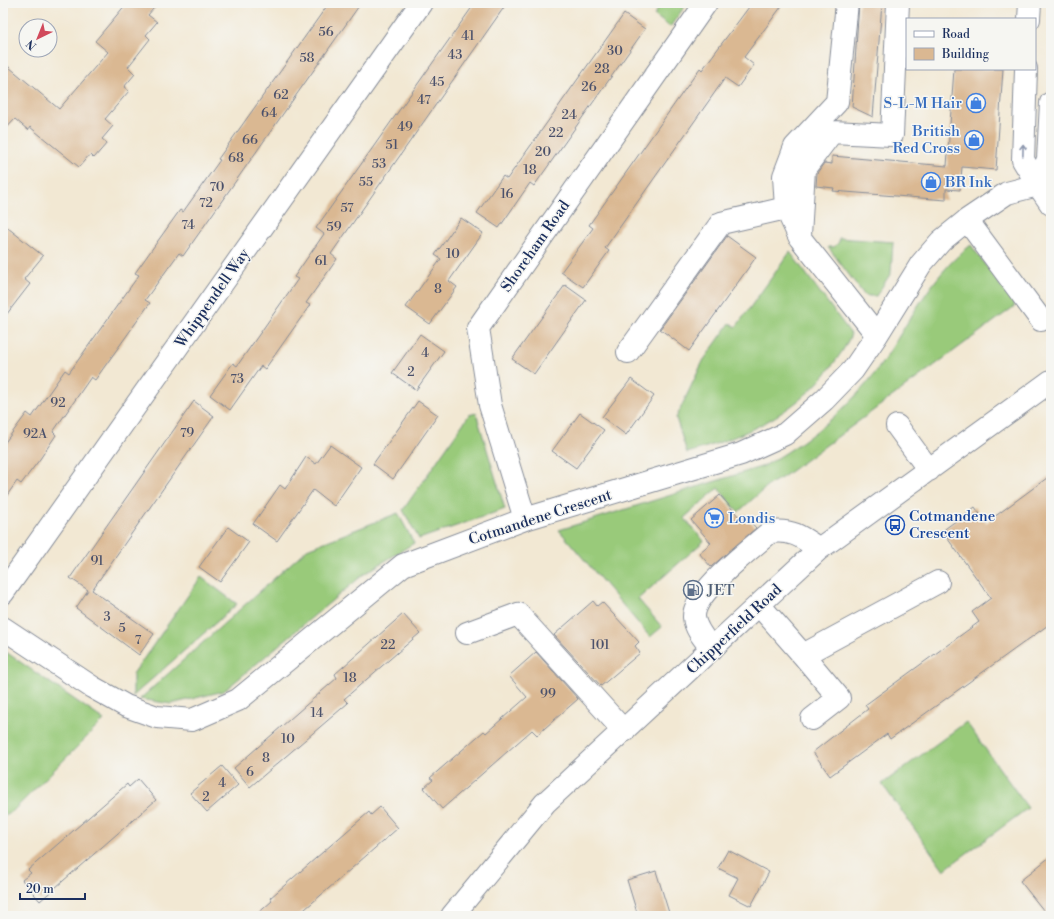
<svg xmlns="http://www.w3.org/2000/svg" width="1054" height="919" font-family="'Libre Bodoni',serif">
<style>
.grass{fill:#99ca7a;stroke:#5a7c6c}
.building{fill:#dab892}
.lines{fill:none;stroke-linecap:round;stroke-linejoin:round}
.minor-casing{stroke:#868c98;stroke-width:24}
.minor{stroke:#fff;stroke-width:22}
.oneway{stroke:#8d97ae}
.labels{text-anchor:middle;stroke-width:3;stroke-linejoin:round;paint-order:stroke}
.number-label{font-size:13px;fill:#4b516b}
.shop-label{font-size:15px;fill:#366cbe;stroke:#f6f6f2;text-anchor:end}
.street-label{font-size:15px;fill:#1b2f5e;stroke:#f6f6f2}
.transit-label{font-size:15px;fill:#164399;stroke:#f6f6f2;text-anchor:start}
.service-label{font-size:15px;fill:#4e5e75;stroke:#f6f6f2;text-anchor:start}
</style>
<rect width="100%" height="100%" fill="#f6f6f2"/>
<filter id="ink" filterUnits="userSpaceOnUse"><feTurbulence type="fractalNoise" baseFrequency=".025" numOctaves="2"/><feDisplacementMap in="SourceGraphic" scale="8" xChannelSelector="R" yChannelSelector="G"/><feConvolveMatrix kernelMatrix="1 2 1 2 8 2 1 2 1" color-interpolation-filters="sRGB"/></filter>
<filter id="wash" filterUnits="userSpaceOnUse"><feTurbulence type="fractalNoise" baseFrequency=".012" numOctaves="4" result="noise"/><feDisplacementMap in="SourceGraphic" scale="16" xChannelSelector="R" yChannelSelector="G"/><feGaussianBlur stdDeviation="0.9" result="paint"/><feColorMatrix in="noise" values="0 0 0 0 0 0 0 0 0 0 0 0 0 0 0 0 0 1.4 0 .05"/><feComposite in="paint" operator="in"/></filter>
<g filter="url(#wash)">
<rect width="100%" height="100%" fill="#f2e8d3"/>
<path class="grass" d="M662,3H685V6L670,27L654,15Z
M839,238L893,242L891,273L876,296H865L828,247H834L839,242Z
M971,245L1015,306L783,477L770,484L738,512L718,488L684,518L704,541L638,599L662,627L650,637L559,530L764,466C806,442 845,412 875,373C906,330 928,277 971,245Z
M790,252L851,334C846,347 839,356 831,367C795,415 742,437 687,453L676,418L703,361L730,323L736,327Z
M476,413L505,509L419,539L403,510L469,415Z
M398,513L414,543L364,574L224,691L171,704L140,699L307,549Z
M201,577L237,604L133,696V674Z
M3,650L104,720L13,811L3,816Z
M966,722L1028,808L944,870L882,784Z"/>
<g id="blocks">
<path class="building" d="M127,3H158L148,15L157,22L146,35L150,39L128,67L135,74L124,87L129,91L105,119L113,126L102,139L107,143L94,158L90,154L79,167L30,127L28,130L15,119L3,132V62L59,109L108,52L95,41Z
M329,3H361L183,256L179,253L145,300L150,303L95,380L91,377L53,432L56,435L40,459L21,484L17,481L3,501V445L27,413L32,417L65,370L69,373L139,275L135,273L180,210L183,212L220,160L218,159Z
M475,3H507L331,254L337,259L306,303L310,305L265,369L261,366L230,410L210,395L233,363L237,366L298,279L294,277L324,234L316,228Z
M752,3H784L744,57L754,65L738,87L725,78L605,248L609,251L583,287L561,272L593,228L589,225L700,68L702,70Z
M859,3H882L873,117L852,107Z
M624,14L645,29L534,186L530,183L499,228L477,213L503,176L507,179Z
M954,69H1003L996,170L962,167L960,190L946,189V200L833,191L834,188L816,186L817,173L824,163L832,164V156L947,166Z
M461,218L483,233L449,281L457,287L430,324L406,307L441,259L435,255Z
M3,224L43,256L24,279L30,284L3,319Z
M727,236L756,257L689,351L660,329Z
M565,285L586,300L534,374L512,359Z
M420,334L444,351L416,390L392,373Z
M631,379L654,396L626,435L602,417Z
M194,401L214,416L92,590L154,634L139,655L76,608L88,590L70,578Z
M418,401L438,415L393,479L373,464Z
M580,413L604,430L576,468L552,451Z
M330,445L361,467L334,506L313,490L277,541L253,524L280,485L285,489L306,457L316,464Z
M1051,475V623L890,739L887,734L830,776L813,752L868,709L865,705L979,622L972,612L991,598L942,531L975,507L986,523Z
M720,495L740,518L744,514L756,528L711,567L699,553L711,543L691,520Z
M228,527L249,542L220,582L199,567Z
M593,601L597,606L602,602L639,642L635,646L640,653L601,686L554,635Z
M403,614L420,633L344,699L348,703L250,787L234,768L337,678L335,674Z
M536,652L578,699L537,735L532,730L442,809L424,788L433,780L430,778L484,731L486,733L527,697L509,676Z
M222,766L238,785L207,812L190,793Z
M138,779L156,800L40,901L22,880L31,873L28,870L127,784L129,787Z
M380,807L398,828L297,916H255L272,901L270,898L369,812L371,815Z
M728,850L769,872L751,906L729,895L738,878L718,868Z
M1051,856V916H1048L1020,881Z
M656,871L670,916H638L627,880Z"/>
</g>
</g>
<g filter="url(#ink)">
<use href="#blocks" fill-opacity="0" stroke="#868c98" stroke-width="1"/>
<g class="lines">
<defs>
<path id="minor" d="M847,3L837,102L795,147L784,176L786,208L800,238L877,335
M1029,19L1030,3
M1026,69L1023,160L1038,185
M1038,185L1048,159L1051,103
M967,220L1041,320
M800,235L804,169L832,132L892,135L898,3
M628,352L721,223L786,208
M897,426L929,470
M525,519L490,405L478,328L706,3
M3,593L421,3
M760,606L803,655L938,582
M3,628L92,687L126,706L157,717L192,720L238,700L403,565L525,519L741,454L785,434L824,400L853,370L877,335L921,264L941,241L967,220L1007,193L1038,185L1051,204
M467,633L518,614L624,731
M712,649C705,640 695,629 694,617C693,592 751,549 770,532C792,529 802,537 819,549
M803,655L839,698L812,719
M452,916L545,803L819,549L1051,381"/>
</defs>
<use href="#minor" class="minor-casing"/>
<use href="#minor" class="minor"/>
</g>
<defs><path id="oneway-shaft" d="M-6 0H5M1.5-3L5.5 0L1.5 3" fill="none" stroke-width="1.6" stroke-linecap="round" stroke-linejoin="round"/></defs>
<use class="oneway" href="#oneway-shaft" transform="translate(1023 150) rotate(-89)"/>
</g>
<defs>
<symbol id="shop-ring" viewBox="-11 -11 22 22"><circle r="9.5" fill="#f6f6f2" stroke="#3f7fe0" stroke-width="1.5"/><path d="M-5-2.5h2.3a2.7 3.5 0 0 1 5.4 0H5L5.5 6h-11ZM-1.5-2.5h3a1.5 2.3 0 0 0-3 0Z" fill="#3f7fe0"/></symbol>
<symbol id="supermarket-ring" viewBox="-11 -11 22 22"><circle r="9.5" fill="#f6f6f2" stroke="#3f7fe0" stroke-width="1.5"/><path d="M-6-5.5h2.5l.6 2H6L4.5 2H-2.5L-4.4-4H-6ZM-1.5 3.2a1.3 1.3 0 1 0 .1 0ZM3 3.2a1.3 1.3 0 1 0 .1 0Z" fill="#3f7fe0"/></symbol>
<symbol id="bus-ring" viewBox="-11 -11 22 22"><circle r="9.5" fill="#f6f6f2" stroke="#1a4fb4" stroke-width="1.5"/><path d="M-5-6H5V4H4V6H2V4H-2V6H-4V4H-5ZM-3.5-4V0h7V-4ZM-3.5 1.2v1.5H-2V1.2ZM2 1.2v1.5H3.5V1.2Z" fill="#1a4fb4"/></symbol>
<symbol id="fuel-ring" viewBox="-11 -11 22 22"><circle r="9.5" fill="#f6f6f2" stroke="#5c6f8a" stroke-width="1.5"/><path d="M-5.5-6h7V0h2V4h1.3V-2.5L3-4.5l.8-.8L6-3V5H2.5V1h-1V6h-7ZM-4.2-4.7v3.2H.2V-4.7Z" fill="#5c6f8a"/></symbol>
</defs>
<g fill-rule="evenodd">
<use href="#shop-ring" x="965" y="92" width="22" height="22"/>
<use href="#shop-ring" x="963" y="129" width="22" height="22"/>
<use href="#shop-ring" x="920" y="171" width="22" height="22"/>
<use href="#supermarket-ring" x="703" y="507" width="22" height="22"/>
<use href="#bus-ring" x="884" y="514" width="22" height="22"/>
<use href="#fuel-ring" x="682" y="579" width="22" height="22"/>
</g>
<g class="labels">
<g class="number-label">
<text x="326" y="36">56</text>
<text x="468" y="40">41</text>
<text x="615" y="55">30</text>
<text x="455" y="59">43</text>
<text x="307" y="62">58</text>
<text x="602" y="73">28</text>
<text x="437" y="86">45</text>
<text x="589" y="91">26</text>
<text x="281" y="99">62</text>
<text x="424" y="104">47</text>
<text x="269" y="117">64</text>
<text x="569" y="119">24</text>
<text x="405" y="131">49</text>
<text x="556" y="137">22</text>
<text x="250" y="144">66</text>
<text x="392" y="149">51</text>
<text x="543" y="156">20</text>
<text x="236" y="162">68</text>
<text x="379" y="168">53</text>
<text x="530" y="174">18</text>
<text x="366" y="186">55</text>
<text x="217" y="191">70</text>
<text x="507" y="198">16</text>
<text x="206" y="207">72</text>
<text x="347" y="212">57</text>
<text x="188" y="229">74</text>
<text x="334" y="231">59</text>
<text x="453" y="258">10</text>
<text x="321" y="265">61</text>
<text x="438" y="293">8</text>
<text x="425" y="357">4</text>
<text x="411" y="376">2</text>
<text x="237" y="383">73</text>
<text x="58" y="407">92</text>
<text x="187" y="437">79</text>
<text x="35" y="438">92A</text>
<text x="97" y="565">91</text>
<text x="107" y="621">3</text>
<text x="122" y="632">5</text>
<text x="138" y="644">7</text>
<text x="388" y="649">22</text>
<text x="600" y="649">101</text>
<text x="350" y="682">18</text>
<text x="548" y="698">99</text>
<text x="317" y="717">14</text>
<text x="288" y="743">10</text>
<text x="266" y="762">8</text>
<text x="250" y="776">6</text>
<text x="222" y="787">4</text>
<text x="206" y="801">2</text>
</g>
<g class="shop-label">
<text x="962" y="108">S-L-M Hair</text>
<text x="960" y="136">British<tspan x="960" dy="17">Red Cross</tspan></text>
<text x="945" y="187" text-anchor="start">BR Ink</text>
<text x="728" y="523" text-anchor="start">Londis</text>
</g>
<g class="street-label">
<text transform="translate(535 246) rotate(-55)" y="5">Shoreham Road</text>
<text transform="translate(212 298) rotate(-55)" y="5">Whippendell Way</text>
<text transform="translate(540 517) rotate(-18)" y="5">Cotmandene Crescent</text>
<text transform="translate(734 629) rotate(-43)" y="5">Chipperfield Road</text>
</g>
<g class="transit-label">
<text x="909" y="521">Cotmandene<tspan x="909" dy="17">Crescent</tspan></text>
</g>
<g class="service-label">
<text x="707" y="595">JET</text>
</g>
</g>
<rect width="1054" height="919" fill="none" stroke="#f6f6f2" stroke-width="16"/>
<rect x="906" y="18" width="130" height="52" fill="#f6f6f2" stroke="#9ea6b7"/>
<rect x="914" y="31" width="20" height="6" fill="#ffffff" stroke="#9ea6b7"/>
<text x="942" y="38" font-size="12" fill="#1b2f5e">Road</text>
<rect x="914" y="48" width="20" height="12" fill="#dab892" stroke="#9ea6b7"/>
<text x="942" y="58" font-size="12" fill="#1b2f5e">Building</text>
<g transform="translate(38 38) rotate(223)"><circle r="19" fill="#f6f6f2" stroke="#9ea6b7"/>
<path d="M0-3L7 15L0 10L-7 15Z" fill="#d1495b"/>
<text y="-6" font-size="11" font-weight="bold" text-anchor="middle" fill="#1b2f5e">N</text>
</g>
<path d="M20 893v6h65v-6" fill="none" stroke="#1b2f5e" stroke-width="2"/>
<text x="26" y="893" font-size="12" fill="#1b2f5e" stroke="#f6f6f2" stroke-width="3" paint-order="stroke">20 m</text>
</svg>
